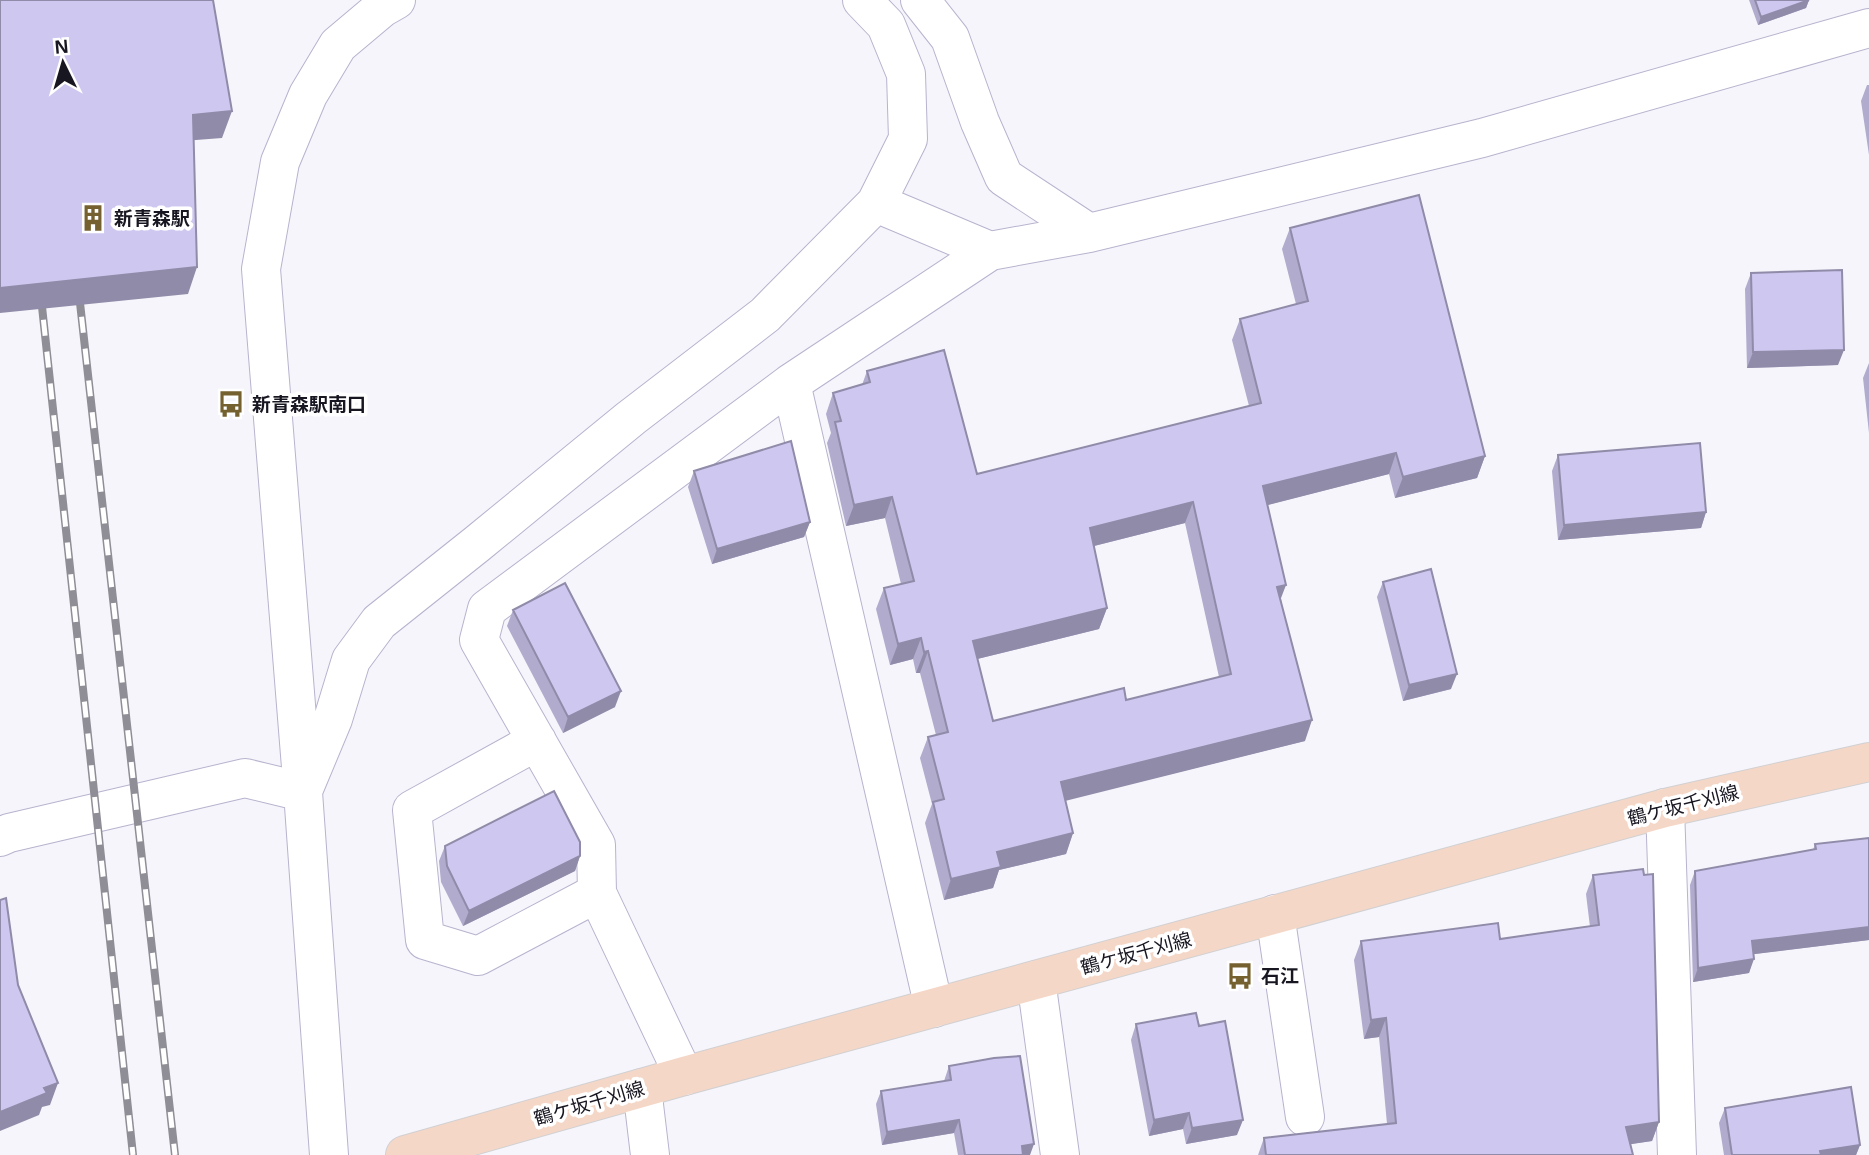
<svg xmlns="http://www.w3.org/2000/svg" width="1869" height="1155" font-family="Arial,'Noto Sans JP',sans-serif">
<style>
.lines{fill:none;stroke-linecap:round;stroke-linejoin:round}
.minor-casing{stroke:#b8b3ce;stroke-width:40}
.major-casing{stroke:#d1d0d2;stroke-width:40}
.minor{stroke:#fff;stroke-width:38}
.major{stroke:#f5d7c7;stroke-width:38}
.rail-casing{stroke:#8f8e96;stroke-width:8}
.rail{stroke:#fff;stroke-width:5;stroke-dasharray:16;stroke-linecap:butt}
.wall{fill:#b1abce;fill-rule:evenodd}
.shaded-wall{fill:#908ba8}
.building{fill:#cec7f0;stroke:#908ba8;stroke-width:2;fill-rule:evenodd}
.labels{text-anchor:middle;stroke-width:7;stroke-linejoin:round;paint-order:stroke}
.poi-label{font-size:19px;font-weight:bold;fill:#181620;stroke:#fff;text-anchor:start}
.street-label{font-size:19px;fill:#181620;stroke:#fff}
</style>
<rect width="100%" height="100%" fill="#f6f5fb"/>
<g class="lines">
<defs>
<path id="minor" d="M920,0L950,38L980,122L1004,177L1089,233
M876,203L990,251L1089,233L1482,138L1869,28
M537,741L412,810L425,940L478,956L597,893
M305,786L333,719L351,660L379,622L477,544L631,418L765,315L876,203L908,139L906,74L886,25L862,0
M1665,808L1677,1155
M0,837L9,833L245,778L303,792
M1275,914L1305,1117
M1036,980L1060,1155
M934,1008L791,383L990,251
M684,1076L597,893L596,845L479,640L487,609L791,383
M642,1088L650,1155
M329,1155L303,792L261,269L280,162L308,95L338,45L382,8L396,0"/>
<path id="major" d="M405,1155L684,1076L1665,808L1869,762"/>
</defs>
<use href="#minor" class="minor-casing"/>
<use href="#major" class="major-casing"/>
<use href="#minor" class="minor"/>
<use href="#major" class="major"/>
<defs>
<path id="rail" d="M78,285L175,1155
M40,288L133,1155"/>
</defs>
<use href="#rail" class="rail-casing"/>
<use href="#rail" class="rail"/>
</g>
<path class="wall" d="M1749,0H1809L1806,8L1758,25Z
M1867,85H1869V155L1861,101Z
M1290,228L1485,456L1477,478L1395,498L1389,474L1267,505L1281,599L1305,741L1065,800L1073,833L1066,854L999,870L993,888L944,900L925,823L932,804L920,758L928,737L936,735L920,673H916L913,659L890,665L876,609L884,588L901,584L885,518L846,526L827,443L831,433L826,414L833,393L862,385L867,371L977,474L1249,406L1232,340L1240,319L1296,304L1282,249ZM1185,523L1219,677L1126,700L993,721L977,659L1099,629L1107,608L1094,546Z
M1751,273L1838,365L1747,368L1745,289Z
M1869,363V433L1863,378Z
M1558,455L1706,512L1701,528L1558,540L1552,471Z
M694,471L810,522L804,537L712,564L688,487Z
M1383,582L1451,689L1403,701L1377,597Z
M513,610L615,707L563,733L507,626Z
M1869,838V940L1754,954L1749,973L1693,982L1690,885L1695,871L1813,850L1815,844Z
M445,846L580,856L575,871L463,926L441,882L439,861Z
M1593,875L1659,1122L1652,1141L1630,1144L1633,1155H1258L1264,1138L1387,1124L1379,1037L1364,1039L1354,960L1361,941L1500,939L1590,927L1586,894Z
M1136,1024L1199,1026L1237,1135L1186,1144L1183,1129L1149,1136L1131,1040Z
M949,1066L1030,1155H958L954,1133L882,1145L876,1104L881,1091L944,1081Z
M1725,1108L1860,1145L1856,1155H1724L1719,1123Z"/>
<path class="shaded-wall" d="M1809,0L1806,8L1758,25L1761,17Z
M232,111L222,138L183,141L193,115Z
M197,267L188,294L0,313V288Z
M1844,350L1838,365L1747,368L1753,352Z
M1396,453L1389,474L1256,508L1263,486Z
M1485,456L1477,478L1395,498L1403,477Z
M892,497L885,518L846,526L854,505Z
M1193,502L1185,523L1082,549L1090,528Z
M1706,512L1701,528L1558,540L1564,525Z
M810,522L804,537L712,564L717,549Z
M1286,585L1278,606L1277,587Z
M1107,608L1099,629L965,662L973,641Z
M921,638L913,659L890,665L898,644Z
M928,651L920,673H916L924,652Z
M1457,674L1451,689L1403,701L1409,685Z
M621,691L615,707L563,733L568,717Z
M1312,720L1305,741L1053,804L1061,782Z
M1073,833L1066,854L999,870L993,888L944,900L951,879L997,852Z
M580,856L575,871L463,926L469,911Z
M1869,927V940L1747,955L1752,941Z
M1754,959L1749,973L1693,982L1698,968Z
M1386,1018L1379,1037L1364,1039L1371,1020Z
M58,1083L50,1105L42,1107L39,1115L0,1131V1112L44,1088Z
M1189,1113L1183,1129L1149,1136L1154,1120Z
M959,1120L954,1133L882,1145L887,1132Z
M1243,1120L1237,1135L1186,1144L1192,1128Z
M1659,1122L1652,1141L1619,1146L1626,1127Z
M1034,1144L1030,1155H1018L1022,1146Z
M1860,1145L1856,1155H1819L1820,1151Z"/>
<path class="building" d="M0,0H213L232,111L193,115L197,267L0,288Z
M1755,0H1809L1761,17Z
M1419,195L1485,456L1403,477L1396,453L1263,486L1286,585L1277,587L1312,720L1061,782L1073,833L997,852L1001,867L951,879L933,802L944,799L928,737L948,732L928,651L924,652L921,638L898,644L884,588L914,581L892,497L854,505L835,422L841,421L833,393L870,382L867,371L944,350L977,474L1261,403L1240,319L1308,301L1290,228ZM1193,502L1231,674L1126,700L1124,688L993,721L973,641L1107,608L1090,528Z
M1842,270L1844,350L1753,352L1751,273Z
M791,441L810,522L717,549L694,471Z
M1700,443L1706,512L1564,525L1558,455Z
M1431,569L1457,674L1409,685L1383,582Z
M565,583L621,691L568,717L513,610Z
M554,791L580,842V856L469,911L447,866L445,846Z
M1869,838V927L1752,941L1754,959L1698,968L1695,871L1816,849L1815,844Z
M1643,869L1644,875L1653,874L1659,1122L1626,1127L1633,1155H1266L1264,1138L1396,1123L1386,1018L1371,1020L1361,941L1498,923L1500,939L1599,925L1593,875Z
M6,898L18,985L58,1083L44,1088L47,1093L0,1112V900Z
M1196,1013L1199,1026L1225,1021L1243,1120L1192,1128L1189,1113L1154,1120L1136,1024Z
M1020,1056L1034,1144L1022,1146L1023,1155H965L959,1120L887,1132L881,1091L951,1080L949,1066L994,1058Z
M1851,1087L1860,1145L1820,1151L1821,1155H1732L1725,1108Z"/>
<defs>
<symbol id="building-bare" viewBox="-9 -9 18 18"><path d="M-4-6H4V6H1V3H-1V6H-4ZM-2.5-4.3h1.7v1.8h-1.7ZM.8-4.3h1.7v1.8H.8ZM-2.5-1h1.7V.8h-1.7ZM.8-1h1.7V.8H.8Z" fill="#75602f" stroke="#fff" stroke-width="2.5" paint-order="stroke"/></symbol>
<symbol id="bus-bare" viewBox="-9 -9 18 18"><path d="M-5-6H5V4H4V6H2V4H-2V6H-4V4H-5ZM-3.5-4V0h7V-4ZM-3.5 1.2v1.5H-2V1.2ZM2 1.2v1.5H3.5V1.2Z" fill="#75602f" stroke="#fff" stroke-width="2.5" paint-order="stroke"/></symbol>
</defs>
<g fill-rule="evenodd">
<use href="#building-bare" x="74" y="199" width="38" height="38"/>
<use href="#bus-bare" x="212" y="385" width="38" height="38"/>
<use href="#bus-bare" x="1221" y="957" width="38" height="38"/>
</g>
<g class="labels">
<g class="poi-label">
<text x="114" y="225">新青森駅</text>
<text x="252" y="411">新青森駅南口</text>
<text x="1261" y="983">石江</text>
</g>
<g class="street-label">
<text transform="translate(1683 805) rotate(-14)" y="7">鶴ケ坂千刈線</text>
<text transform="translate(1136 953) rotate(-15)" y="7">鶴ケ坂千刈線</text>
<text transform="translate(589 1103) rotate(-16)" y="7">鶴ケ坂千刈線</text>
</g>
</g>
<g transform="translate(63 63) rotate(355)" stroke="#ffffff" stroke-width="5" paint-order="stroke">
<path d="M0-5L12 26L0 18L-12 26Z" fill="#181620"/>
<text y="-10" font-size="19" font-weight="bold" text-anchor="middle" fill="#181620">N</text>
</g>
</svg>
